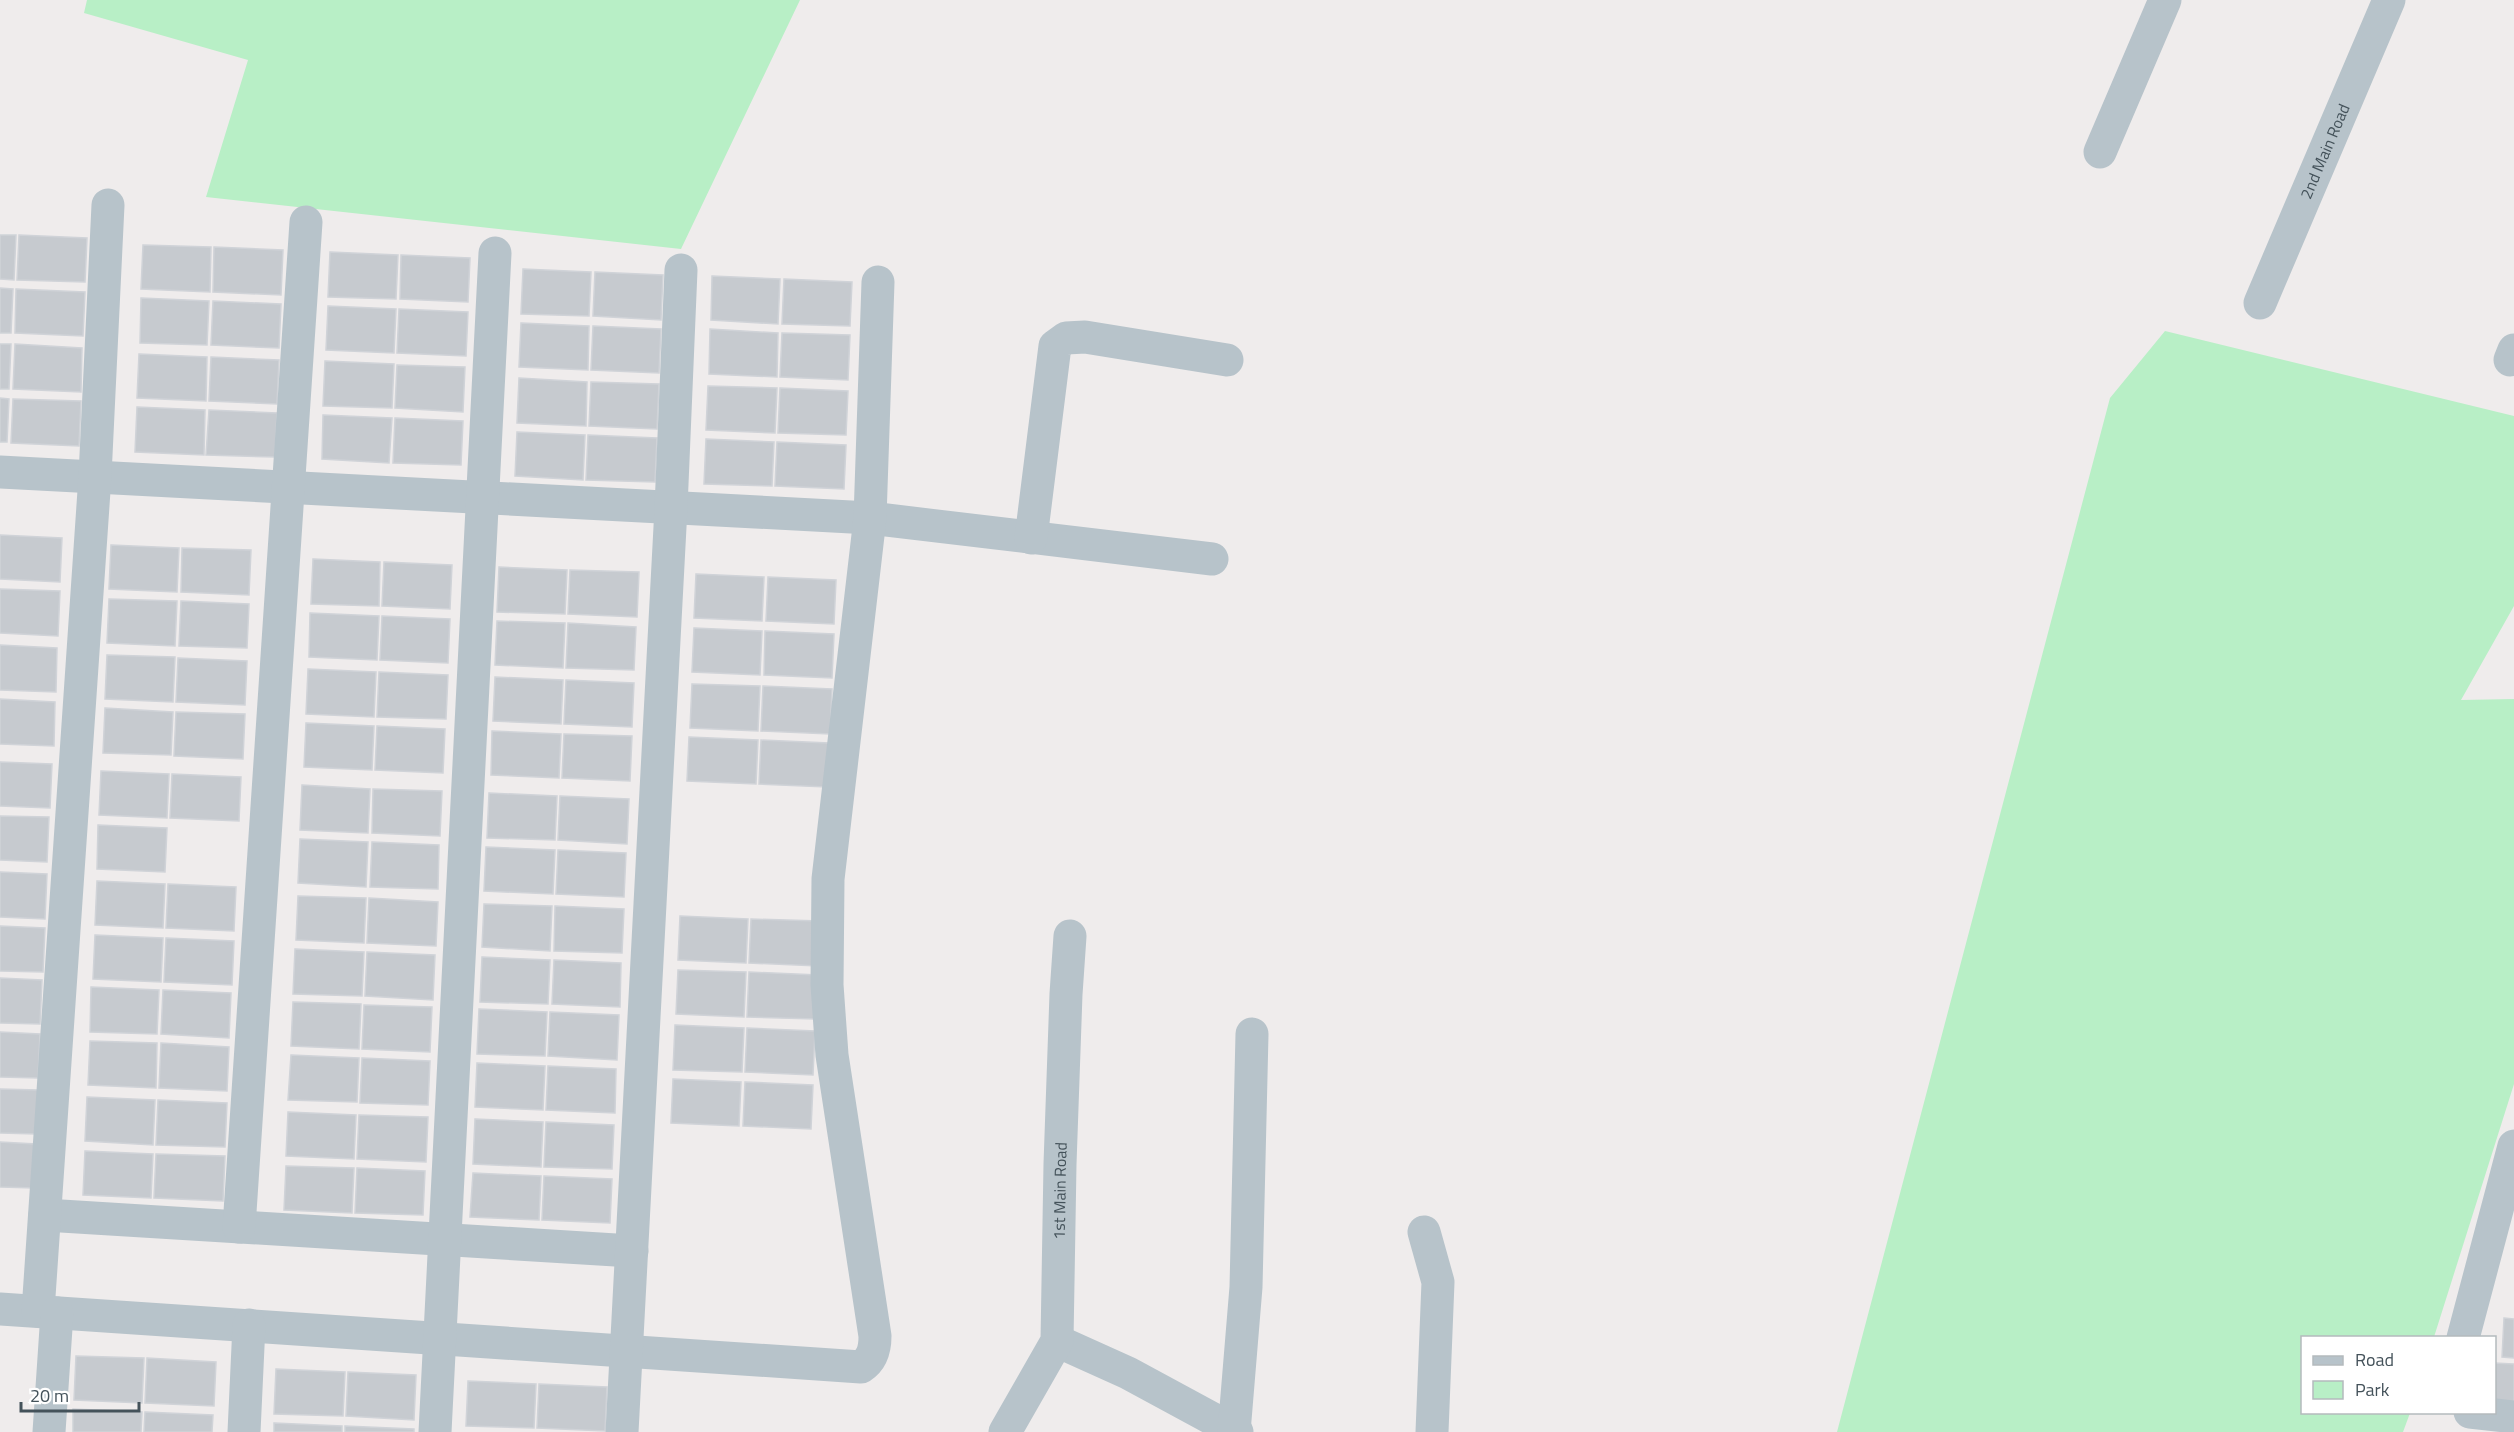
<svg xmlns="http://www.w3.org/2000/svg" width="2514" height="1432" font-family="'Titillium Web',sans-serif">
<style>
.green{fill:#b8efc6}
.building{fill:#c6cacf;stroke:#d0d3d8;stroke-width:1.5}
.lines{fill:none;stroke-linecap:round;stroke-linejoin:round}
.street{stroke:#b7c3ca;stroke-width:33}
.labels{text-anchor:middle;stroke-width:5;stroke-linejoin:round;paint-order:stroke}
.street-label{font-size:16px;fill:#44525a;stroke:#fff}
</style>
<rect width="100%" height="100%" fill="#efecec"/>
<path class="green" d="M87,0H800L681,249L206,197L248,60L84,13Z
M2165,331L2514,416V606L2461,700L2514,699V1084L2434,1337L2302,1338V1412L2410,1413L2403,1432H1837L2110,398Z"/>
<path class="building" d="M0,235H16L14,280L0,279Z
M19,235L87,238L85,282L17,280Z
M143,245L211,247L210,292L141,289Z
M214,247L283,250L281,295L213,292Z
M330,252L398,255L396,299L328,297Z
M401,255L470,258L468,302L400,299Z
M523,269L591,272L589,316L521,314Z
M595,272L663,275L661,320L593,316Z
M712,276L780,279L778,324L711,320Z
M784,279L852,282L850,326L782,324Z
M0,288L13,289L11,333H0Z
M16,289L85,292L83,336L15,333Z
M141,298L209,301L207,345L140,343Z
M213,301L281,304L279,348L211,345Z
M328,306L396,309L394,353L326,350Z
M399,309L468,312L466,356L397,353Z
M521,323L589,326L588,370L519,367Z
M593,326L661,329L659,373L591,370Z
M710,329L778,333L777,377L709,374Z
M782,333L850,335L848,380L780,377Z
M0,344H11L9,389H0Z
M15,344L82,348L81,392L13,389Z
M139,354L207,357L206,401L137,398Z
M211,357L279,360L277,404L209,401Z
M325,361L394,364L392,408L323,406Z
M397,365L465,367L463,412L395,408Z
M519,378L587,382L586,426L517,423Z
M591,382L659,384L657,429L589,426Z
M708,386L777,388L775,433L706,430Z
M780,388L848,391L846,435L778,433Z
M0,398L9,399L7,442H0Z
M13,399L81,401L79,446L11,443Z
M137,407L205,410L204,455L135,452Z
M209,410L277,413L275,457L206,455Z
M323,415L392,418L389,463L322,459Z
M395,418L463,421L461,465L393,463Z
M517,432L585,435L583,480L515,476Z
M588,435L657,438L655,482L586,480Z
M706,439L774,442L772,486L704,484Z
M777,442L846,445L844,489L775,486Z
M0,535L62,538L60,582L0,579Z
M111,545L179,548L177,592L109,589Z
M182,548L251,550L249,595L181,592Z
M313,559L380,562L379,606L311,604Z
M384,562L452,565L450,609L382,606Z
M499,567L567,570L565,614L497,612Z
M570,570L639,572L637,617L568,614Z
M696,574L764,577L762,621L694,618Z
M768,577L836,580L834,624L766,621Z
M0,589L60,591L58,636L0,633Z
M109,599L177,601L175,646L107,643Z
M181,601L249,604L247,648L179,646Z
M310,613L379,616L377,660L309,657Z
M382,616L450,619L448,663L380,660Z
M497,621L565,623L563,668L495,665Z
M568,623L636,627L634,670L566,668Z
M694,628L762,631L760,675L692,672Z
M765,631L834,634L832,678L764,675Z
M0,645L57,648L56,692L0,690Z
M107,655L175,657L173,702L105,699Z
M178,658L247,661L245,705L176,702Z
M308,669L376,672L374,717L306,714Z
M379,672L448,675L446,719L377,717Z
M495,677L563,680L561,724L493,721Z
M566,680L634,683L632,727L564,724Z
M692,684L760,686L758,731L690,728Z
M763,686L832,689L830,734L761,731Z
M0,699L55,702L54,746L0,744Z
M105,708L173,712L171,755L103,753Z
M176,712L245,714L243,759L174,756Z
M306,723L374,726L372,770L304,767Z
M377,726L445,729L443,773L375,770Z
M492,731L561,734L559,778L491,775Z
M564,734L632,736L630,781L562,778Z
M689,737L758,740L756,784L687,781Z
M761,740L829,743L827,787L759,784Z
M0,762L52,764L50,808L0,806Z
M101,771L169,774L167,818L99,815Z
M172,774L241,777L239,821L170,818Z
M302,785L370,789L368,833L300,830Z
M373,789L442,791L440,836L372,833Z
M489,793L557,796L555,840L487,838Z
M560,796L629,799L627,844L558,840Z
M0,816L49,817L47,862L0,860Z
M98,825L167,828L165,872L97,869Z
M300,839L368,842L366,887L298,883Z
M372,842L439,845L438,889L370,887Z
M486,847L555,850L553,894L484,891Z
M558,850L626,853L624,897L556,894Z
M0,872L47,874L45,919L0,917Z
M97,881L165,884L163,928L95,925Z
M168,884L236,887L234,931L166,928Z
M298,896L366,898L364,943L296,940Z
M369,898L438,902L436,946L367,943Z
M484,904L552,906L550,951L482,947Z
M555,906L624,909L622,953L554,951Z
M680,916L748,919L746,963L678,960Z
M751,919L820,921L818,966L749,963Z
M0,926L45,928L43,972L0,971Z
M95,935L163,938L161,982L93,979Z
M166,938L234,941L232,985L164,982Z
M295,949L364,952L362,996L293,994Z
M367,952L435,955L433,1000L365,996Z
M482,957L550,960L548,1004L480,1002Z
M554,960L621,963L620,1007L552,1004Z
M678,970L746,972L744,1017L676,1014Z
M749,972L818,975L815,1019L747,1017Z
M0,978L42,980L40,1024L0,1023Z
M91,987L159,990L157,1034L90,1032Z
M163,990L231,993L229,1038L161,1034Z
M293,1002L361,1004L359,1049L291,1046Z
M364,1005L432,1007L430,1052L362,1049Z
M479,1009L547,1012L545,1056L477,1054Z
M550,1012L619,1015L617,1060L548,1056Z
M675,1025L744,1028L742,1072L673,1070Z
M747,1028L815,1031L813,1075L745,1072Z
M0,1032L40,1034L38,1078L0,1077Z
M90,1041L157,1043L156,1088L88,1085Z
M161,1043L229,1047L227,1091L159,1088Z
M291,1055L359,1058L357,1102L288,1100Z
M362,1058L430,1061L428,1105L360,1103Z
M477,1063L545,1066L543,1110L475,1107Z
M548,1066L616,1069L615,1113L546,1110Z
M673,1079L741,1082L739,1126L671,1123Z
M745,1082L813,1085L811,1129L743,1126Z
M0,1089L38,1090L36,1134L0,1133Z
M87,1097L155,1100L153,1145L85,1141Z
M158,1100L227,1103L225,1147L156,1145Z
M288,1112L356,1115L354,1159L286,1156Z
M359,1115L428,1117L426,1162L357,1159Z
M475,1119L543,1122L541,1167L473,1164Z
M546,1122L614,1125L612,1169L544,1167Z
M0,1142L36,1144L34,1188L0,1187Z
M85,1151L153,1154L151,1198L83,1195Z
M156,1154L225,1156L223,1201L154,1198Z
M286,1166L354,1168L352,1213L284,1210Z
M357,1168L425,1171L423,1215L355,1213Z
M473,1173L541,1176L539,1220L470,1217Z
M544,1176L612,1179L610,1223L542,1220Z
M2504,1318L2514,1319V1358L2502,1357Z
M76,1356L144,1358L142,1403L74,1400Z
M147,1358L216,1362L214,1406L145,1403Z
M2494,1363L2514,1364V1411L2494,1410Z
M276,1369L345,1372L343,1416L274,1414Z
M348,1372L416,1375L414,1420L346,1416Z
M468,1381L536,1384L534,1428L466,1426Z
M539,1384L607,1387L605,1431L537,1428Z
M73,1409L142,1412L141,1432H73Z
M145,1412L213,1415L212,1432H144Z
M274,1423L342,1426V1432H274Z
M345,1426L414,1429V1432H345Z"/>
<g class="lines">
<g class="street">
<path d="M2100,152L2165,0"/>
<path id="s1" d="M2260,303L2389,0"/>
<path d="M2510,360L2514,350"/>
<path d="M0,472L870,518L1212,559"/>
<path d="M1031,538L1055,346L1066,338L1085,337L1227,360"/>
<path d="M45,1215L632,1251"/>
<path d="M239,1227L306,222"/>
<path d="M1424,1232L1438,1282L1432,1432"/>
<path d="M0,1309L861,1367C872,1360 875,1350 875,1336L832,1055L827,985L828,879L870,518L878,282"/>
<path d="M38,1311L95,476L108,205"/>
<path d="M2463,1338L2514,1146"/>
<path d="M1057,1341L1128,1373L1237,1432"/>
<path d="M2470,1412L2514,1417"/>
<path d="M49,1432L57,1313"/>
<path d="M244,1432L249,1325"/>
<path d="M435,1432L495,253"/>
<path d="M622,1432L671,508L681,270"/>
<path id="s2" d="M1005,1432L1057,1341L1060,1164L1066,994L1070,936"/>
<path d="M1234,1432L1246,1287L1252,1034"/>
</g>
</g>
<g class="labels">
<g class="street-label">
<text dy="6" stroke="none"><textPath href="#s1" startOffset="165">2nd Main Road</textPath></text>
<text dy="6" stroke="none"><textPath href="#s2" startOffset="255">1st Main Road</textPath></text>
</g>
</g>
<rect x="2301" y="1336" width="195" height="78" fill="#ffffff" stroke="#b4babd" stroke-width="1.5"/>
<rect x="2313" y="1356" width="30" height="9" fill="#b7c3ca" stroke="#b4babd" stroke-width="1.5"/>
<text x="2355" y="1366" font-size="18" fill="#44525a">Road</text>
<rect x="2313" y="1381" width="30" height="18" fill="#b8efc6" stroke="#b4babd" stroke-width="1.5"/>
<text x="2355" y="1396" font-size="18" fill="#44525a">Park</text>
<path d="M21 1402v9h118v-9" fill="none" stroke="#44525a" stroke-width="3"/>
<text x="30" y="1402" font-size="18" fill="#44525a" stroke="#ffffff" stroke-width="4.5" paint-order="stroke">20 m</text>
</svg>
